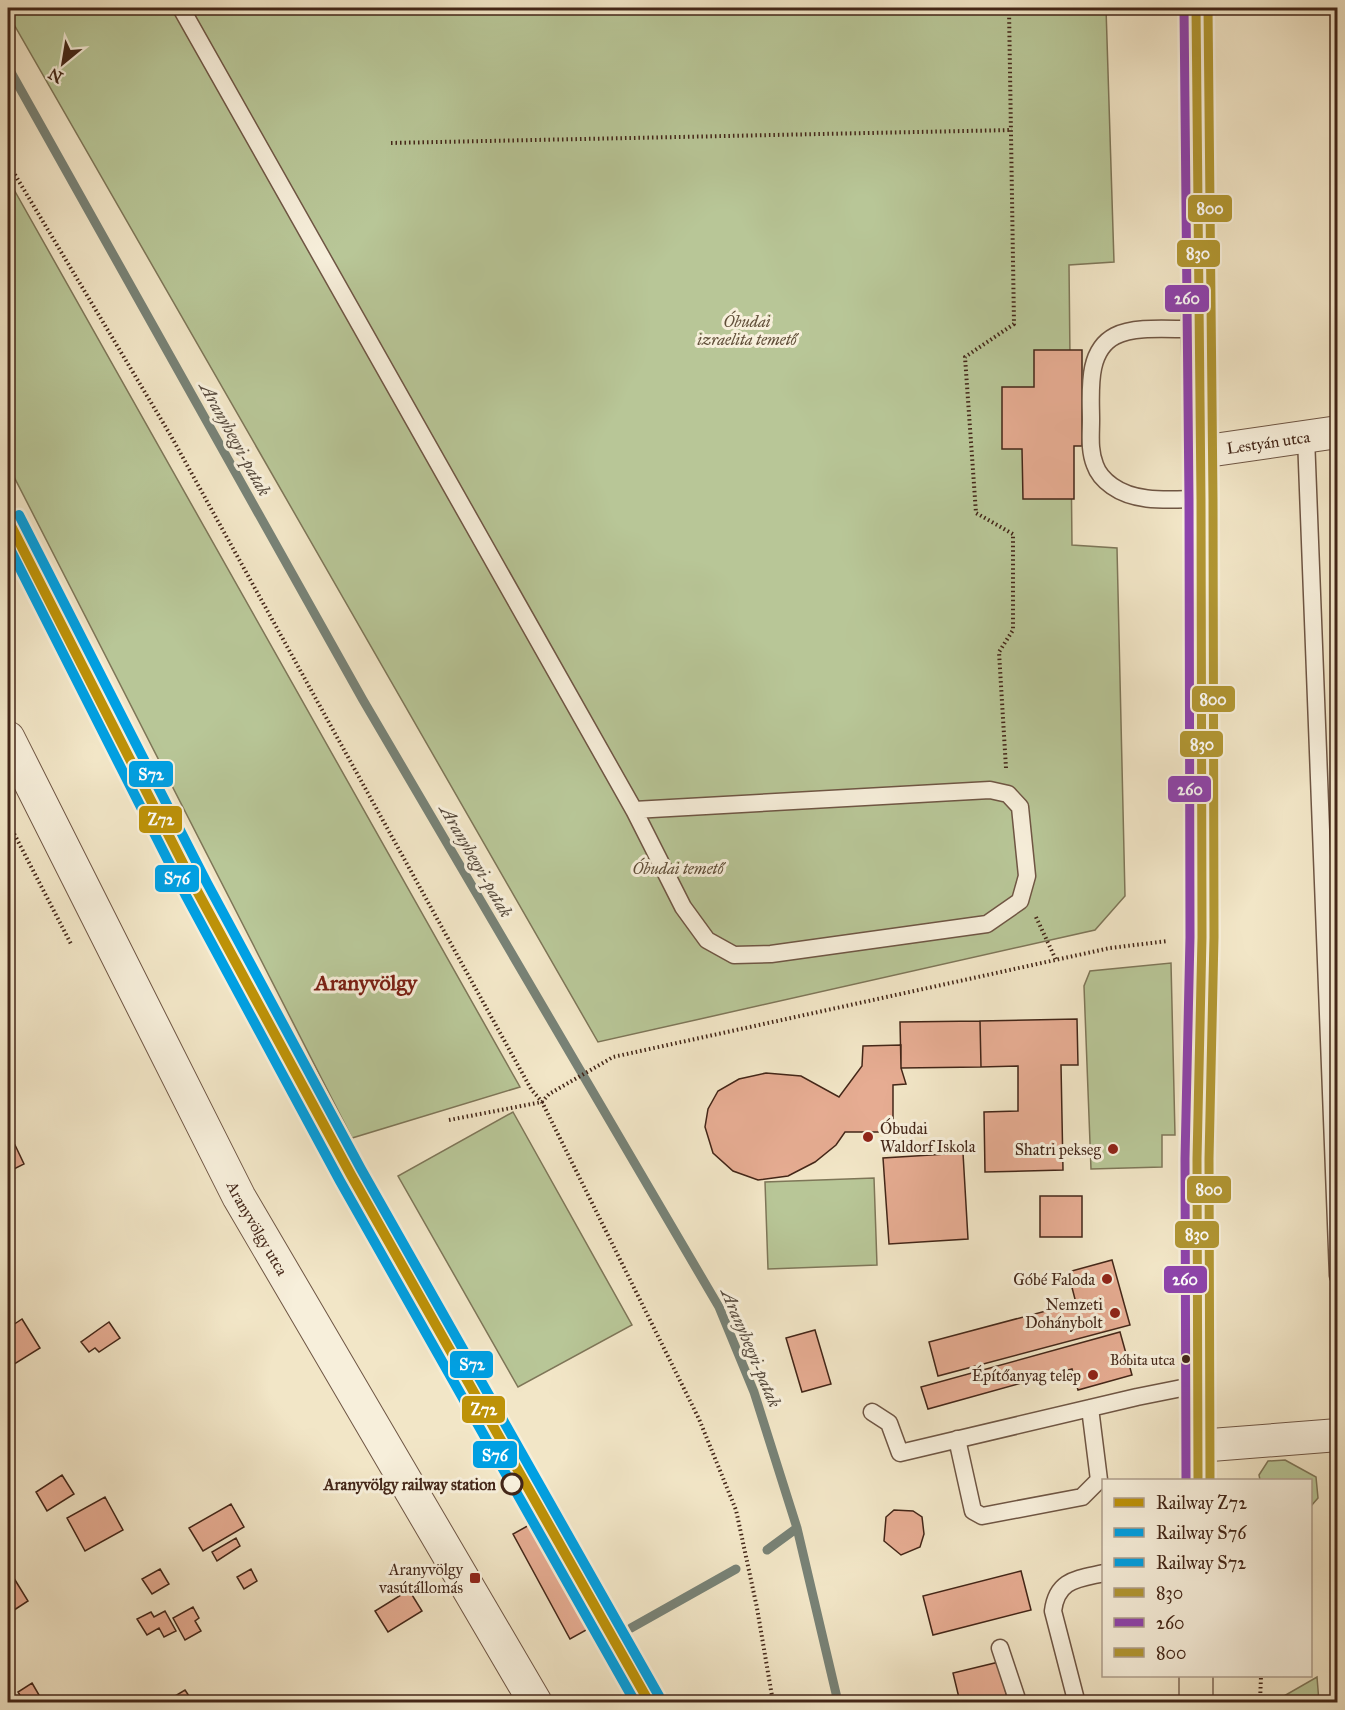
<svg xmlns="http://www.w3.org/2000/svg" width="1345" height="1710" font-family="'IM FELL Great Primer',serif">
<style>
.green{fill:#b8c697;stroke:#7e7658;stroke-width:1.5}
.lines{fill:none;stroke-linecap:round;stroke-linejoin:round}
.stream{stroke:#788276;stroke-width:9}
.building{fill:#e6ac92;stroke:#432618;stroke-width:1.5}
.service-casing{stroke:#6f5644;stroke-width:19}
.minor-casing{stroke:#6f5644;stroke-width:34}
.tertiary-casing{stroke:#6f5644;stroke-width:35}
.primary-casing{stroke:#432618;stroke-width:35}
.path{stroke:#432618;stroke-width:4;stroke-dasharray:1.5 3;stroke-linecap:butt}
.service{stroke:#f7efdb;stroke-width:16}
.minor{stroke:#f7efdb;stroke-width:32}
.tertiary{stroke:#f7efdb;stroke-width:33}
.primary{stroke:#f2e6c7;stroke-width:33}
.bus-1-casing{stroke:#f7efdb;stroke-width:14}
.bus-2-casing{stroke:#f7efdb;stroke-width:14}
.bus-3-casing{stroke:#f7efdb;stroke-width:14}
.bus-1{stroke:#b19632;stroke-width:9}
.bus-2{stroke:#8e44ad;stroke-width:9}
.bus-3{stroke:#b19632;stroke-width:9}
.rail-1-casing{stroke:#f7efdb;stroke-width:15}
.rail-2-casing{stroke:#f7efdb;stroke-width:15}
.rail-3-casing{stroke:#f7efdb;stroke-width:15}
.rail-1{stroke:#bd9208;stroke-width:10}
.rail-2{stroke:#00a0e3;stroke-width:10}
.rail-3{stroke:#00a0e3;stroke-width:10}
.poi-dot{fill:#8f2418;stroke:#f7efdb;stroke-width:2}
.bus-dot{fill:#432618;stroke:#f7efdb;stroke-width:2}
.stop-dot{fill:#f7efdb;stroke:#432618;stroke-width:3}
.labels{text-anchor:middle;stroke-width:6;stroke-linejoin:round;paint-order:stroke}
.bus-label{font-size:14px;fill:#432618;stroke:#f7efdb;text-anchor:end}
.park-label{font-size:16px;font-style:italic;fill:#604e38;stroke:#f7efdb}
.street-label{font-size:16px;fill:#432618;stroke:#f7efdb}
.poi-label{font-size:16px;fill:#432618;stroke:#f7efdb;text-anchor:end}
.stop-label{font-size:16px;font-weight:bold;fill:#432618;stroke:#f7efdb;text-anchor:end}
.water-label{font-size:18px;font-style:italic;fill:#594c3f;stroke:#f7efdb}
.district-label{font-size:22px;font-weight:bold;fill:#7a1f14;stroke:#f7efdb}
.line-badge{stroke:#f7efdb;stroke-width:2}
.badge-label{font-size:16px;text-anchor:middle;font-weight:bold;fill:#fff}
</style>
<rect width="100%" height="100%" fill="#f2e6c7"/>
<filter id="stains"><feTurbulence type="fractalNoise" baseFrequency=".00333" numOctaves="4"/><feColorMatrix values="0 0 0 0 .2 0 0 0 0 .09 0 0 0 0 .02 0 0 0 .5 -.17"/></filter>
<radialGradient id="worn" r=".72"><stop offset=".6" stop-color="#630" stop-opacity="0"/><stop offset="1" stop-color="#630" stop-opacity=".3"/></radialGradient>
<path class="green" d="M8,8H1106L1114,262L1069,265L1072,545L1117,548L1125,896L1095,930L598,1042L8,14Z
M8,179L520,1087L352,1138L8,465Z
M1171,963L1175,1135H1162V1167L1091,1169L1084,986L1090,971Z
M513,1112L632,1325L518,1387L398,1176Z
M874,1178L877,1265L768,1269L765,1182Z
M1285,1460L1316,1477L1318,1498L1311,1506L1310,1480H1260L1259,1475L1268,1461Z
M1317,1677L1319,1702H1277V1700Z"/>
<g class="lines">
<path class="stream" d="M8,67L363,700L719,1307L754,1392L797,1528L838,1702
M767,1550L797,1528
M631,1628L736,1569"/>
</g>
<path class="building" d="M1034,350H1082V446H1074V499H1023L1022,449H1002V387H1034Z
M1077,1019L1078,1065H1061L1063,1170L985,1172L984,1112L1018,1111V1066L981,1067L980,1021Z
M980,1021L981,1067L901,1068L900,1022Z
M901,1045V1068L906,1084L893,1085V1132H845L836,1145L815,1162L788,1176L758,1180L733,1171L713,1153L705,1127L708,1109L718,1091L739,1079L766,1073L801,1076L839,1097L862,1066L863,1046Z
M15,1145L24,1164L8,1172V1149Z
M963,1153L968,1239L889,1244L883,1158Z
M1040,1196H1082V1237H1040Z
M1112,1260L1130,1325L938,1376L929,1342L1076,1303L1068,1272Z
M22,1319L40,1348L8,1368V1323L10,1327Z
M109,1322L120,1338L99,1352L95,1348L89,1352L81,1342Z
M815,1330L831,1384L802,1392L786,1338Z
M1120,1332L1132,1375L1078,1390L1072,1369L928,1409L921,1387Z
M62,1475L74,1494L47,1511L36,1492Z
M105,1497L123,1530L85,1551L67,1518Z
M231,1504L244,1527L203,1551L189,1528Z
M894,1510L913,1511L922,1517L924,1534L920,1547L901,1555L884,1541L886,1517Z
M531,1524L588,1629L570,1639L513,1534Z
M236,1538L240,1546L217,1561L212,1552Z
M160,1569L169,1584L152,1594L142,1579Z
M251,1569L257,1581L244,1589L237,1577Z
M1021,1571L1031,1610L933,1635L923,1596Z
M12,1575L28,1601L8,1614V1578Z
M409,1590L422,1611L388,1632L375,1611Z
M193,1607L199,1618L195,1621L201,1631L185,1640L173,1618Z
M165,1611L176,1631L164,1637L159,1628L147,1635L137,1619L151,1612L154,1617Z
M999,1662L1008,1702H960L953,1673Z
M32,1683L39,1695L24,1702L18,1692Z
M185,1690L193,1702H165Z"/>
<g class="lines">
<defs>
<path id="service" d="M181,8L634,810L683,907L707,940L734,955L771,954L987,924L1020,901L1027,876L1020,807L1008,794L990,790L634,810
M1198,329C1174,330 1136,325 1115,336C1086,351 1091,392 1091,420C1091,435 1089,450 1095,465C1098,474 1105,481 1112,486C1137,504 1172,499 1201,499
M1306,437L1338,1276
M872,1412L889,1423L900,1453L1137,1397L1197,1385
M957,1439L973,1511L982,1516L1082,1497L1099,1480L1090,1408
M1000,1648L1018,1702
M1071,1702L1076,1700L1053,1611C1057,1579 1078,1579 1104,1573"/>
<g id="minor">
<path id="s1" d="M1200,452L1338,432"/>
<path d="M1198,1446L1338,1435"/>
</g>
<g id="tertiary">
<path id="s2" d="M8,738L239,1197L535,1702"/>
</g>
<path id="primary" d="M1196,8L1198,329L1201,499L1202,937L1197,1159L1198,1480
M1196,1702V1676"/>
</defs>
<use href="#service" class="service-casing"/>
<use href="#minor" class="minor-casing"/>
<use href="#tertiary" class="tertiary-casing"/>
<use href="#primary" class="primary-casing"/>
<path class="path" d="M391,143L1012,130
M8,163L171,436L531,1089L542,1102L699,1419L736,1510L757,1608L773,1702
M1006,768L999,652L1013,630V534L976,513L965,357L1014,324L1009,8
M8,822L71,944
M1036,917L1056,960
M449,1120L542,1102L549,1094L613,1057L1110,948L1168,941
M1260,1702L1261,1676"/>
<use href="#service" class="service"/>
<use href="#minor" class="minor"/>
<use href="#tertiary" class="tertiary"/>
<use href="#primary" class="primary"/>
<defs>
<path id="bus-1" d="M1196,8L1201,499L1202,937L1197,1159L1198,1480"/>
<path id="bus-2" d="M1184,8L1189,499L1190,937L1185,1159L1186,1480"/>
<path id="bus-3" d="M1208,8L1213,499L1214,937L1209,1159L1210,1480"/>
</defs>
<use href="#bus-1" class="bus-1-casing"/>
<use href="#bus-2" class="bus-2-casing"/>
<use href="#bus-3" class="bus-3-casing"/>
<use href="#bus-1" class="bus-1"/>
<use href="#bus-2" class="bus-2"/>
<use href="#bus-3" class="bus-3"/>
<defs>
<path id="rail-1" d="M8,520L196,889L351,1175L649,1702"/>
<path id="rail-2" d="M8,545L185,894L340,1181L635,1702"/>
<path id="rail-3" d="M19,515L207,883L361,1169L659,1696"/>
</defs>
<use href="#rail-1" class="rail-1-casing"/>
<use href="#rail-2" class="rail-2-casing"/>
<use href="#rail-3" class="rail-3-casing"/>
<use href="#rail-1" class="rail-1"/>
<use href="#rail-2" class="rail-2"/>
<use href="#rail-3" class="rail-3"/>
</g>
<g class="poi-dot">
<circle cx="868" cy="1137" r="6"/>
<circle cx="1113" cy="1149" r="6"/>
<circle cx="1107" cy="1279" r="6"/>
<circle cx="1115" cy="1313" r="6"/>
<circle cx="1093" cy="1375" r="6"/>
<rect x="469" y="1572" width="12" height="12" rx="3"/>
</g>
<circle class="bus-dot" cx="1186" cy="1359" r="5"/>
<circle class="stop-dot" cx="512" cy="1484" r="10"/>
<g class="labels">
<g class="bus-label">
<text x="1175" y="1365">Bóbita utca</text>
</g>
<g class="park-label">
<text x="747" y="327">Óbudai<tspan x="747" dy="18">izraelita temető</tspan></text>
<text x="678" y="874">Óbudai temető</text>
</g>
<g class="street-label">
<text dy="6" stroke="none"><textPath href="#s1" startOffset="69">Lestyán utca</textPath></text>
<text dy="6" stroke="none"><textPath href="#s2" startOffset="550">Aranyvölgy utca</textPath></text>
</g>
<g class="poi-label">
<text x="880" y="1134" text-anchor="start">Óbudai<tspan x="880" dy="18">Waldorf Iskola</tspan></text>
<text x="1101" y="1155">Shatri pekseg</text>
<text x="1095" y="1285">Góbé Faloda</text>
<text x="1103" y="1310">Nemzeti<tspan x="1103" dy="18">Dohánybolt</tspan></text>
<text x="1081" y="1381">Építőanyag telep</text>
<text x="463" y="1575">Aranyvölgy<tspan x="463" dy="18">vasútállomás</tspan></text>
</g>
<g class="stop-label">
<text x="496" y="1490">Aranyvölgy railway station</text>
</g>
<g class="water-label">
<text transform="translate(235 439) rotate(61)" y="6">Aranyhegyi-patak</text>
<text transform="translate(476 861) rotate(60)" y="6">Aranyhegyi-patak</text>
<text transform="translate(751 1348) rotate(67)" y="6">Aranyhegyi-patak</text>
</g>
<g class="district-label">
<text x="366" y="990">Aranyvölgy</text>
</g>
</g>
<g class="line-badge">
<rect x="1187" y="194" width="46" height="29" rx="6" fill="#b19632"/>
<rect x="1176" y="239" width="45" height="29" rx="6" fill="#b19632"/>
<rect x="1164" y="284" width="46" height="29" rx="6" fill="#8e44ad"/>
<rect x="1191" y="685" width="45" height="28" rx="6" fill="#b19632"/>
<rect x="1179" y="730" width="45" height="28" rx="6" fill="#b19632"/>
<rect x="128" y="760" width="46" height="28" rx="6" fill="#00a0e3"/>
<rect x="1167" y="775" width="45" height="28" rx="6" fill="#8e44ad"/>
<rect x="138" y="805" width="45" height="29" rx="6" fill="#bd9208"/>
<rect x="154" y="864" width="46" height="29" rx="6" fill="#00a0e3"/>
<rect x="1186" y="1175" width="46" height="29" rx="6" fill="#b19632"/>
<rect x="1174" y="1220" width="46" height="29" rx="6" fill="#b19632"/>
<rect x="1163" y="1265" width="45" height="29" rx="6" fill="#8e44ad"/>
<rect x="449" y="1350" width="45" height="29" rx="6" fill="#00a0e3"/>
<rect x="461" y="1395" width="45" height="29" rx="6" fill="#bd9208"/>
<rect x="472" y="1440" width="46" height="29" rx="6" fill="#00a0e3"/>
</g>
<g class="badge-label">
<text x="1210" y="214">800</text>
<text x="1198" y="259">830</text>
<text x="1187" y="304">260</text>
<text x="1213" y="705">800</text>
<text x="1202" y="750">830</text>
<text x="151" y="780">S72</text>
<text x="1190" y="795">260</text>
<text x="161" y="825">Z72</text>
<text x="177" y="884">S76</text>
<text x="1209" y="1195">800</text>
<text x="1197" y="1240">830</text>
<text x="1185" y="1285">260</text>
<text x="472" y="1370">S72</text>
<text x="484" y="1415">Z72</text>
<text x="495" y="1461">S76</text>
</g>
<rect width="1345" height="1710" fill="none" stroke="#f2e6c7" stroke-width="30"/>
<rect x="9" y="9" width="1327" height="1692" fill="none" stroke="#432618" stroke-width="3"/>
<rect x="15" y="15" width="1315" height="1680" fill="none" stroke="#432618" stroke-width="1.5"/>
<rect x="1102" y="1479" width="210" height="198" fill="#f7efdb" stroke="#af9f8d" stroke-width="1.5"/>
<rect x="1114" y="1498" width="30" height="9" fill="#bd9208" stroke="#af9f8d" stroke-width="1.5"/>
<text x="1156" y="1509" font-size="18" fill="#432618">Railway Z72</text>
<rect x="1114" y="1528" width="30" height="9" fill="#00a0e3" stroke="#af9f8d" stroke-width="1.5"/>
<text x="1156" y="1539" font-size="18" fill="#432618">Railway S76</text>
<rect x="1114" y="1558" width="30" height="9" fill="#00a0e3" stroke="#af9f8d" stroke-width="1.5"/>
<text x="1156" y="1569" font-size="18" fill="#432618">Railway S72</text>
<rect x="1114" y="1588" width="30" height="9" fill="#b19632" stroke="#af9f8d" stroke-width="1.5"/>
<text x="1156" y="1599" font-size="18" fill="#432618">830</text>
<rect x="1114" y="1618" width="30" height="9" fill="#8e44ad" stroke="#af9f8d" stroke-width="1.5"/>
<text x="1156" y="1629" font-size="18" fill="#432618">260</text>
<rect x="1114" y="1648" width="30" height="9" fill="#b19632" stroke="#af9f8d" stroke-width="1.5"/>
<text x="1156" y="1659" font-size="18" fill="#432618">800</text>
<g transform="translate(63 63) rotate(210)" stroke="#f7efdb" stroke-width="4.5" paint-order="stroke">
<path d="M0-4.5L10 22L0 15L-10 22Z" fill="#432618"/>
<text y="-9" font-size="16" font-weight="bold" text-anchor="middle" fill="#432618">N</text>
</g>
<rect width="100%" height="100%" filter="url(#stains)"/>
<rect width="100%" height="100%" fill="url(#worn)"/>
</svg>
